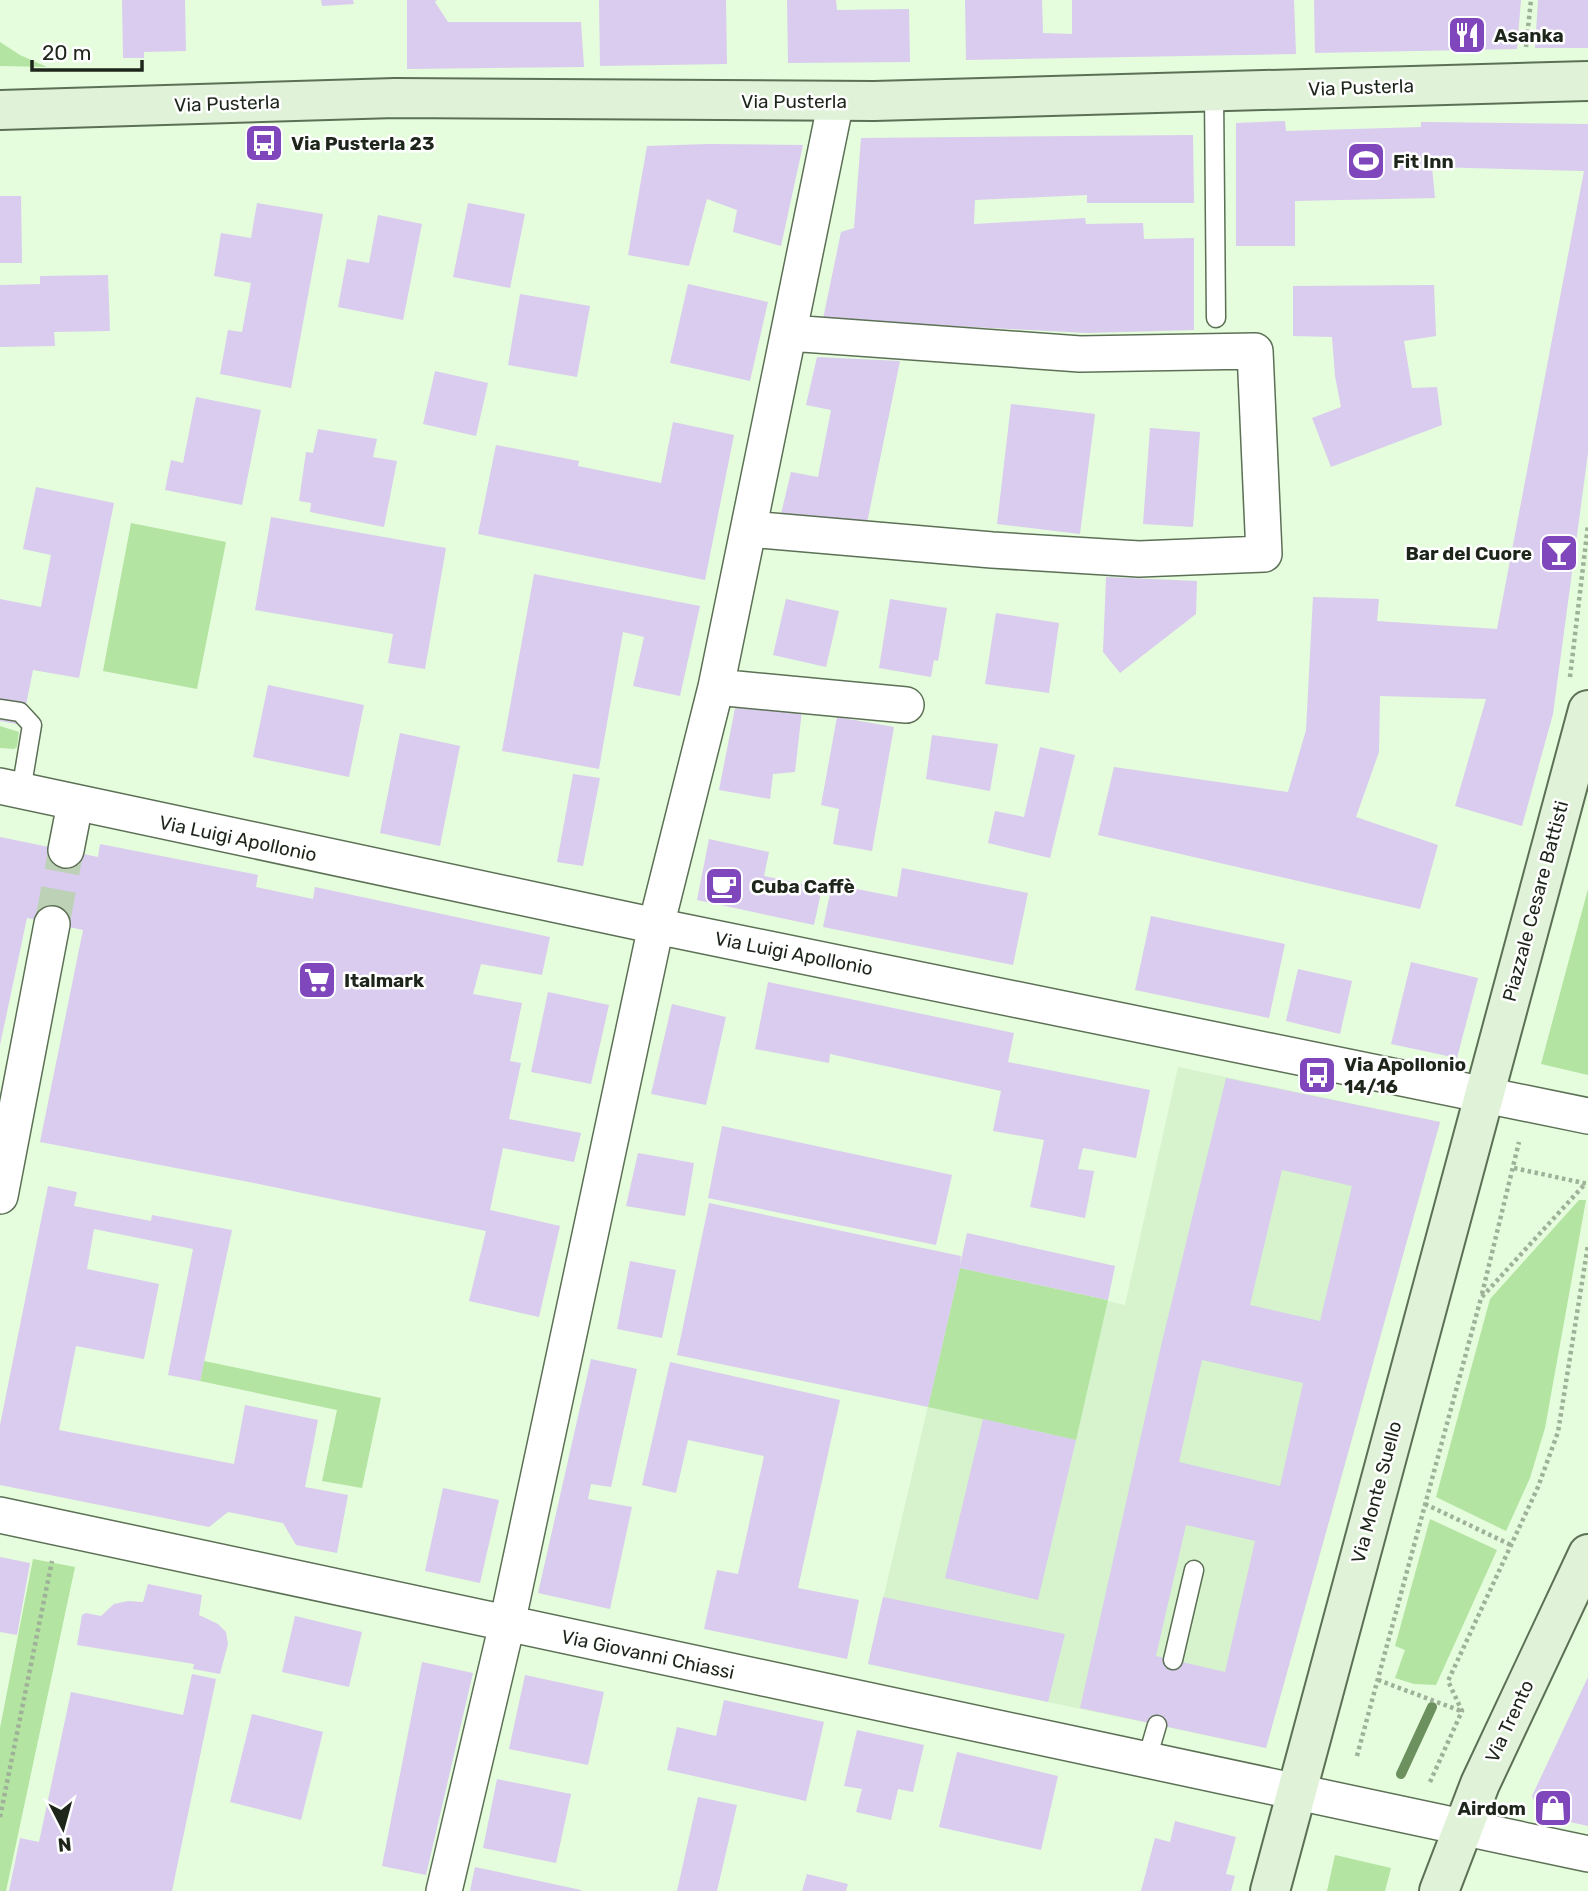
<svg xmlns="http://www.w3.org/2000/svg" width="1588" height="1891" font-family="Rubik,sans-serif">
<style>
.built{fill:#d7f3cd}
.green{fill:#b3e4a1}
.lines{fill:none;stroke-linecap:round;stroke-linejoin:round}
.stream{stroke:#6c905e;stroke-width:10}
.building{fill:#d9ccee;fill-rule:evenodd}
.street-tunnel{stroke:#bdd1b6;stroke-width:35;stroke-dasharray:35 18;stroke-linecap:butt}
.lane-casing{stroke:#5c7055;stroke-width:21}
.street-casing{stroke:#5c7055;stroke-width:38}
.secondary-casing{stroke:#5c7055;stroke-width:42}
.path{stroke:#9fb199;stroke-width:4.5;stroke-dasharray:3.5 3.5;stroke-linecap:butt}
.lane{stroke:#fff;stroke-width:18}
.street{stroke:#fff;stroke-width:35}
.secondary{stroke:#e0f2d8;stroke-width:38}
.labels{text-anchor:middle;stroke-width:5;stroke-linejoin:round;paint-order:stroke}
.poi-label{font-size:19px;font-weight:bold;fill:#1e261b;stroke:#fff;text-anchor:start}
.street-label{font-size:19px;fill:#1e261b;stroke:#fff}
</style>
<rect width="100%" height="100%" fill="#e5fcdd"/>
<path class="built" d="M1178,1067L1440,1122L1266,1748L868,1664L960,1268L1125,1305Z"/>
<path class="green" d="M0,42L20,55L47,67L0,66Z
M131,523L226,542L197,689L103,671Z
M0,726L19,732L17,747L14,749L0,748Z
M1588,889V1075L1541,1064Z
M1579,1200H1586L1545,1428L1530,1478L1506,1531L1436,1497L1490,1299Z
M960,1268L1108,1300L1076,1440L928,1407Z
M204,1361L381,1398L362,1488L322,1481L337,1410L200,1381Z
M1430,1519L1497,1550L1436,1685L1414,1684L1395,1678L1405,1650L1395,1646Z
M33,1559L75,1567L6,1891H0V1728Z
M1335,1855L1391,1868L1385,1891H1327Z"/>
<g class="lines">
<path class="stream" d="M1401,1774L1432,1707"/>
</g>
<path class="building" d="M122,0H185L186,51L144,52V58H123Z
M321,0H353L354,4L322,6Z
M407,0H437L435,2L448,22H581L584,67L407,69Z
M599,0H726L727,64L600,66Z
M787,0H836L837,10L909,9L910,62L788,63Z
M965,0H1042L1043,33L1072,34V0H1294L1296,54L966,60Z
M1314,0H1521L1517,49L1315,53Z
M1538,0H1588V48H1535Z
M1285,121L1286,131L1421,127V122H1430L1588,124V453L1553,714L1522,826L1455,806L1486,699L1380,696L1379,752L1356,817L1438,845L1420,909L1098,835L1114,767L1288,792L1306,730L1313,597L1379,599L1377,621L1497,629L1584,171L1432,167L1435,198L1295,201V246H1236V123Z
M1193,135L1194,203H1087V195L975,200L974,224L1085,218L1086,224L1143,223L1144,239L1194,238V330L1086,333L823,319L841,232L854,228L861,138Z
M708,144L803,145L781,246L733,232L737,210L707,199L689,266L628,255L647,146Z
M0,196H21L22,263H0Z
M257,203L323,214L291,388L220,374L228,330L242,332L251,283L214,276L221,233L251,238Z
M468,203L525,214L510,288L453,277Z
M378,215L422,224L403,320L338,307L347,259L369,263Z
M108,275L110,331L54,332L55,346L0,347V285L40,284V276Z
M688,284L768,302L750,381L670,363Z
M1434,285L1436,336L1404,341L1412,388L1437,387L1442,425L1331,467L1312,418L1341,407L1335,376L1332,337L1293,336V286Z
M520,294L590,306L577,377L508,365Z
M817,357L900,361L867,523L781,514L791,472L818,477L831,410L806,405Z
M435,371L488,383L476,436L423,424Z
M196,397L261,410L242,505L165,490L171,460L183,463Z
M1011,404L1095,414L1080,534L997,524Z
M673,422L734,435L705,580L478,534L496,445L579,461L578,466L661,483Z
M1150,428L1200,432L1193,527L1143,524Z
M318,429L377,439L373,457L397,461L384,527L310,512L311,503L299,501L306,452L313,453Z
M36,487L114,503L79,678L33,670L22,725L0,721V599L41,607L51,555L23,549Z
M271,517L446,548L425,669L388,663L393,634L255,610Z
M534,574L700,606L680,696L633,686L644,637L623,632L599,769L502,751Z
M1106,577L1197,581L1196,614L1120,673L1103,652Z
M786,599L839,611L826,667L773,655Z
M890,599L947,608L938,661L934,660L931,677L879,668Z
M996,613L1059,623L1049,693L985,684Z
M268,685L364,705L349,777L253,757Z
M736,703L802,710L795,772L773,774L770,799L719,790Z
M837,717L894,727L872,851L833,844L839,809L821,805Z
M400,733L460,746L440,846L380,833Z
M932,735L998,744L990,791L926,779Z
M1040,747L1075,755L1050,858L988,843L995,811L1024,817Z
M573,774L600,778L583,866L557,862Z
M0,837L98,857L100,844L258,875L256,887L313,899L315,887L550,937L542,975L481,964L473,994L522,1003L510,1061L521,1063L509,1119L581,1133L574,1162L503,1148L490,1210L560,1226L539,1317L469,1301L486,1231L249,1182L40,1142L83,930L27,918L0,1045Z
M709,839L769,852L764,876L822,888L814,925L697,900Z
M902,868L1028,893L1013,965L823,927L832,884L897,897Z
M1151,916L1285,944L1269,1018L1135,990Z
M1411,962L1478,978L1457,1058L1391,1044Z
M1298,969L1352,981L1340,1034L1286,1021Z
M768,982L1014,1033L1008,1062L1150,1090L1136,1158L1083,1148L1078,1169L1094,1171L1085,1218L1030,1207L1044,1140L993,1131L1001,1091L830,1054L829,1063L755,1049Z
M548,992L609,1005L591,1084L531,1072Z
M672,1004L726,1017L706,1105L651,1094Z
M1226,1078L1440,1122L1266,1748L1080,1708L1161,1346ZM1282,1170L1352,1186L1320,1321L1250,1305ZM1202,1360L1303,1383L1280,1486L1179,1462ZM1186,1525L1255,1541L1225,1672L1156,1656Z
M722,1126L952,1175L936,1245L708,1198Z
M638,1153L694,1163L685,1216L626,1206Z
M48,1186L77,1192L74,1206L151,1221L152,1215L232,1230L200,1381L168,1375L193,1249L94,1229L87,1269L159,1284L144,1359L76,1346L59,1430L234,1464L245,1405L318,1420L305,1487L348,1495L337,1553L296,1545L283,1523L228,1512L209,1527L0,1485V1425Z
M709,1203L961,1256L960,1265L967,1233L1115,1266L1108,1300L960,1268L928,1407L677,1355Z
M630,1261L676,1270L662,1338L617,1329Z
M591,1359L637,1369L611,1487L591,1484L588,1499L632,1507L610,1609L538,1593Z
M670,1362L840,1400L798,1588L859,1600L847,1659L704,1629L717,1570L738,1574L764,1456L688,1440L676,1493L642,1485Z
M983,1419L1076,1440L1038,1600L945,1578Z
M443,1488L499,1500L480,1583L425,1571Z
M0,1557L30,1563L17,1635L0,1632Z
M148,1584L202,1595L199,1615L218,1624L226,1632L228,1644L220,1674L193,1669L194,1664L77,1645L82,1615L86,1613L101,1616L114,1604L128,1601L143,1602Z
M883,1597L1065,1634L1048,1702L868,1664Z
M295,1616L362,1632L349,1687L282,1672Z
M422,1662L473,1673L426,1875L382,1866Z
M192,1674L216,1679L172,1891H9L20,1838L39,1842L71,1692L183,1715Z
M525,1675L604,1692L588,1765L509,1749Z
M1588,1677V1826L1542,1816L1532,1796Z
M724,1700L824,1722L806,1801L667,1770L677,1727L716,1736Z
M252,1714L323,1732L301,1820L230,1802Z
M857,1730L924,1745L913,1792L898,1789L891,1820L856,1812L862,1789L844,1786Z
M957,1752L1058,1776L1041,1850L939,1827Z
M497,1779L571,1794L556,1863L483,1848Z
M698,1797L737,1805L717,1891H677Z
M1175,1821L1236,1837L1226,1874L1235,1876L1231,1891H1141L1155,1838L1170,1842Z
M475,1867L581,1890V1891H470Z
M807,1874L848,1884L846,1891H802Z"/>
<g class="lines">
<path class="street-tunnel" d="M52,924L66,850"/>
<defs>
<path id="lane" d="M1214,93L1216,318
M0,709L20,712L32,725L21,791
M1173,1660L1194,1570
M1147,1759L1157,1725"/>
<path id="street" d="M749,529L992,550L1139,559L1264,554L1255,351L1080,354L789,333
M716,687L906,705
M0,786L656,926L1588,1116
M66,850L75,804
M0,1196L52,924
M0,1515L1588,1854
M444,1891L507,1624L656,926L716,687L836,101"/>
<path id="secondary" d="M0,110L395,98L874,101L1588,81
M1270,1891L1588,710
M1439,1891L1480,1784L1588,1554"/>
</defs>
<use href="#lane" class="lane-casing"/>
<use href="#street" class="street-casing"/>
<use href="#secondary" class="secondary-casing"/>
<path class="path" d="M1526,47L1531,0
M1570,677L1588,525
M1514,1168L1588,1184
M1482,1294L1519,1142
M1425,1504L1511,1545
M1378,1680L1461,1711
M1357,1756L1481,1298L1585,1184
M1430,1782L1462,1711L1448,1681L1538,1487L1558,1432L1588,1245
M0,1817L52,1561"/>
<use href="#lane" class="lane"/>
<use href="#street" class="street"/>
<use href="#secondary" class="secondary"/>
</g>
<defs>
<symbol id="restaurant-square" viewBox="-11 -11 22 22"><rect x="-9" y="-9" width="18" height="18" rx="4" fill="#8047bd" stroke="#fff"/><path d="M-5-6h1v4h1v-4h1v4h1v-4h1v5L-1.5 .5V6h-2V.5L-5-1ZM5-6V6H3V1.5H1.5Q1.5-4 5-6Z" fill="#fff"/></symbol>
<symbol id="bus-square" viewBox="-11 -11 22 22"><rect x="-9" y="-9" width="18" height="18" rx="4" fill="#8047bd" stroke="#fff"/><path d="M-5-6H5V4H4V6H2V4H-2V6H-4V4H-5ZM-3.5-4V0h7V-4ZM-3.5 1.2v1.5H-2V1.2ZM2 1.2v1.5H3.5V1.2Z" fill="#fff"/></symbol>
<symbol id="stadium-square" viewBox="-11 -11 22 22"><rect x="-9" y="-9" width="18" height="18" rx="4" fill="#8047bd" stroke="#fff"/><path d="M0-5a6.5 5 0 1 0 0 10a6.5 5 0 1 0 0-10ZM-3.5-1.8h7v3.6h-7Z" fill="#fff"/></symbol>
<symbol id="bar-square" viewBox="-11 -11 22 22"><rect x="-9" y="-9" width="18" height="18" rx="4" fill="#8047bd" stroke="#fff"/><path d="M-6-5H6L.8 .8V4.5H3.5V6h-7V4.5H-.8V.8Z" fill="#fff"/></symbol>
<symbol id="cafe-square" viewBox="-11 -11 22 22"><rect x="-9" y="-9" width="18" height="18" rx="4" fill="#8047bd" stroke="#fff"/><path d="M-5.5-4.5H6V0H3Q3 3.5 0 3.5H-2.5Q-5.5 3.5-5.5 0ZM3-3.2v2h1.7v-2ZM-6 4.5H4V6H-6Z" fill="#fff"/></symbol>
<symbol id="supermarket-square" viewBox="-11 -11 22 22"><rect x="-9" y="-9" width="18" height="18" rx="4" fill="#8047bd" stroke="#fff"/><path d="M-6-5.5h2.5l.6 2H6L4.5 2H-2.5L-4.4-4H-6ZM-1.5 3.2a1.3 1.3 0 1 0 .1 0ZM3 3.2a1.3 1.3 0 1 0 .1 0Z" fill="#fff"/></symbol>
<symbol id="shop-square" viewBox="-11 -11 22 22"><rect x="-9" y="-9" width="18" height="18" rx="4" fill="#8047bd" stroke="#fff"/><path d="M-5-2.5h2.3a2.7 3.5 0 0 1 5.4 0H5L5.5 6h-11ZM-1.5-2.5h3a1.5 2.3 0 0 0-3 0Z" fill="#fff"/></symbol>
</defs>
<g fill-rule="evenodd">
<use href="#restaurant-square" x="1445" y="13" width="44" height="44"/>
<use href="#bus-square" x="242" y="121" width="44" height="44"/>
<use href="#stadium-square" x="1344" y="139" width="44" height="44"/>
<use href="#bar-square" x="1537" y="531" width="44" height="44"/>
<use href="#cafe-square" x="702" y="864" width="44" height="44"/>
<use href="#supermarket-square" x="295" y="958" width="44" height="44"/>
<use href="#bus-square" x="1295" y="1053" width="44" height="44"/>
<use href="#shop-square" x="1531" y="1786" width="44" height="44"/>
</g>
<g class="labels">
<g class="poi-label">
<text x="1494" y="42">Asanka</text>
<text x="291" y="150">Via Pusterla 23</text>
<text x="1393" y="168">Fit Inn</text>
<text x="1532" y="560" text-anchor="end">Bar del Cuore</text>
<text x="751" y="893">Cuba Caffè</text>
<text x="344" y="987">Italmark</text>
<text x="1344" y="1071">Via Apollonio<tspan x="1344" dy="22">14/16</tspan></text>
<text x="1526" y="1815" text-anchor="end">Airdom</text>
</g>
<g class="street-label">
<text transform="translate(1361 87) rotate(-2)" y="7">Via Pusterla</text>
<text x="794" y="108">Via Pusterla</text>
<text transform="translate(227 103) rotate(-2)" y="7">Via Pusterla</text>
<text transform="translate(238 838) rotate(12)" y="7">Via Luigi Apollonio</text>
<text transform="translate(1535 901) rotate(-75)" y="7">Piazzale Cesare Battisti</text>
<text transform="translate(794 953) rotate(11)" y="7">Via Luigi Apollonio</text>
<text transform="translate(1376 1492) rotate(-75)" y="7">Via Monte Suello</text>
<text transform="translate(648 1654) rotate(12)" y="7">Via Giovanni Chiassi</text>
<text transform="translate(1509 1721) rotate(-65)" y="7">Via Trento</text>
</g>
</g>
<g transform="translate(63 1828) rotate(174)" stroke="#ffffff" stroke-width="5" paint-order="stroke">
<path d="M0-5L12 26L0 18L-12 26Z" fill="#1e261b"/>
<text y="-10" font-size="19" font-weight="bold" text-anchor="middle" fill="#1e261b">N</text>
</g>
<path d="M32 60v10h110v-10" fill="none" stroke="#1e261b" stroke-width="3.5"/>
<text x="42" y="60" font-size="21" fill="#1e261b" stroke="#ffffff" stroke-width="5" paint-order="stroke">20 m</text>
</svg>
